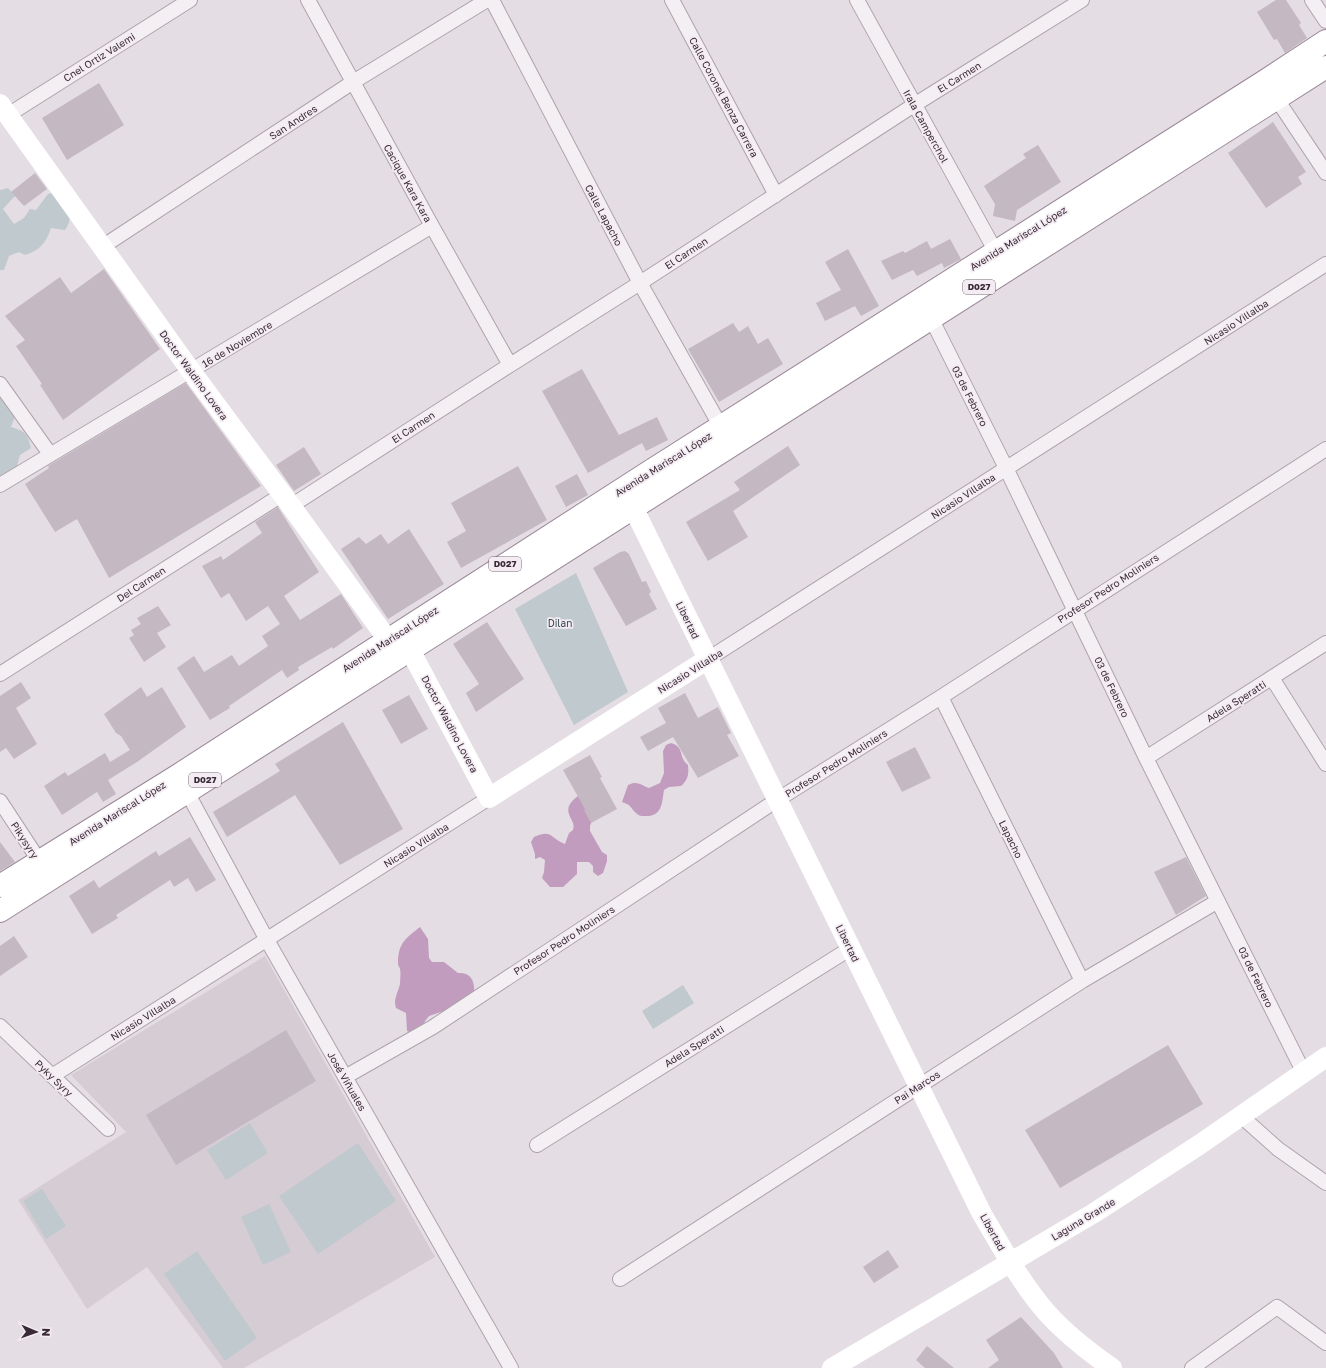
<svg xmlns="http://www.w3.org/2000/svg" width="1326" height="1368" font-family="'Golos Text',sans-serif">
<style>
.built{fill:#d6ccd4}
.green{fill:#bfc9ce}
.water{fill:#c19cbe}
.building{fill:#c4b8c2}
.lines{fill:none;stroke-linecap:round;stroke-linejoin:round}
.minor-casing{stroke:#aea3ac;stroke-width:16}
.trunk-casing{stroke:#9a8797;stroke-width:24}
.minor{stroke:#f4eff3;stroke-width:14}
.secondary{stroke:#fff;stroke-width:20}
.trunk{stroke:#fff;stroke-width:22}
.labels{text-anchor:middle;stroke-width:3.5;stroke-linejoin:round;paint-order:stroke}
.shield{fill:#f3ecf2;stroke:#72646e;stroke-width:1}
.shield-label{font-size:9px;font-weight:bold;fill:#3a2936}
.street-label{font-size:10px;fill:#3a2936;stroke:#f3ecf2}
.park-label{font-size:10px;fill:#384954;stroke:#f3ecf2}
</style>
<rect width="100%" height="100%" fill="#e5dde4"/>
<path class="built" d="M265,956L435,1257L244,1368H223L147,1267L87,1309L18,1200L126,1132L71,1075Z"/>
<path class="green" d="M8,188L15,196L3,209L14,224L24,218L30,209L36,210L48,194L56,192C66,206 76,214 65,230L51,228C47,242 39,251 25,255L19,252L9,256L4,270H0V190Z
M0,397L14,409V419L11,427C25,431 28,434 31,448L20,455L17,466L0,482Z
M576,573L628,692L574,725L515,609Z
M683,985L694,1003L653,1029L642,1011Z
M250,1123L268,1153L226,1180L207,1150Z
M358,1143L396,1201L318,1254L279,1196Z
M42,1189L66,1226L46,1239L23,1201Z
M269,1204L291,1252L263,1265L241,1217Z
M197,1251L257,1338L225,1361L164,1274Z"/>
<path class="water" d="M671,743C685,747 678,757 688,765C689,774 688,780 681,786L669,787L664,790C662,801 663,815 648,816C644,816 639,817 636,813C630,808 632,805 622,802L628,785C637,780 641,785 649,788L660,783L664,773L663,751L666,745Z
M585,792L596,809L590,826V831L602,852L607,855V861L603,873L598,876L593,872V866L589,862H577V874L563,887H550L542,878L544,872L545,860L540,857L535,859V854L531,842L534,837C553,829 549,838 565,844L569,833L573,830C575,822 571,821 569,814C565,804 577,796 585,792Z
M420,927L428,939L429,958L432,962H444L458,973C470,972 475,980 474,992C463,996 460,1005 452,1012H441L429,1016L425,1021L423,1026L413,1034L407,1031L406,1013L396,1008C393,999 398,993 400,984C400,980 401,973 400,969C399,965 398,967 398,963C398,943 406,938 420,927Z"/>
<path class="building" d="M1276,0H1286L1301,23L1299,25L1307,38L1285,53L1277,39L1274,40L1257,12Z
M99,83L124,125L67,160L42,118Z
M1273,122L1306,172L1298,177L1302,184L1266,208L1228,153Z
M1038,145L1061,182L1017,210L1015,221L993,216L995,204L984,186L1026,158L1023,154Z
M35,173L47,189L24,206L11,192Z
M950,239L961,259L944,268L942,263L917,276L913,270L892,280L881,261L903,251L905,253L927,241L931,249Z
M848,249L879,306L861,316L855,306L825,321L816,303L841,290L825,262Z
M104,269L160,349L63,420L40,385L42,384L16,346L25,340L5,316L60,277L71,293Z
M733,323L739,332L748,326L758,344L768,338L783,364L719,402L688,349Z
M582,369L619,435L657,417L668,440L646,451L642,443L588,473L542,391Z
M186,383L261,486L109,578L77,519L55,532L25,484L49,468L48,466Z
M788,446L800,465L733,511L748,537L708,561L686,522L740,490L734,482Z
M304,447L321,474L294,491L276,465Z
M518,466L547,520L461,568L447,542L466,531L451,503Z
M577,474L588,495L566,507L555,486Z
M278,507L319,572L284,596L300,620L341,594L363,628L333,649L332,647L298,667L299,670L287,678L282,670L229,706L230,708L210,720L177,668L194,656L204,672L232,655L239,666L268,646L262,636L280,624L268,606L246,621L229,593L221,598L202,566L221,556L223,560L262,533L255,522Z
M409,529L444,584L388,619L341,549L359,537L366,544L381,534L388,544Z
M625,551L629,554L642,582L646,581L651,592L649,594L657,609L626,626L593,568L620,552Z
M158,606L171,625L157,633L166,647L144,662L129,638L134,635L131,630L141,624L137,618Z
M487,622L524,679L476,712L466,693L479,684L453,644Z
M21,682L31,698L16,708L37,744L14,759L6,748L0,752V696Z
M141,687L147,697L162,687L186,727L137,762L108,780L116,794L103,802L97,792L62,815L44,786L65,772L68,776L105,753L110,762L130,750L121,736L116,733L104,714Z
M685,693L698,718L718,707L731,733L727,735L739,756L698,778L673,737L648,751L640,737L666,723L658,708Z
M409,695L428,729L401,744L382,710Z
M343,722L403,829L340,865L295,795L227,837L213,812L280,771L275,764Z
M915,747L931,778L902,792L886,762Z
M590,755L602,777L600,778L617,809L591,823L584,810L585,809L563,770Z
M190,837L216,880L196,892L188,878L174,887L170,880L116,915L118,918L92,934L69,896L94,880L99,888L156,851L159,856Z
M0,842L15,862L0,871Z
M1186,857L1206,896L1176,915L1154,872Z
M14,936L28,957L0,976V946Z
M286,1030L316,1081L176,1165L146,1115Z
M1168,1045L1203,1104L1060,1188L1025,1130Z
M888,1250L899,1267L874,1283L863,1267Z
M1021,1317L1054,1353L1063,1368H988L999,1360L986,1340Z
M927,1346L954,1368H925L916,1360Z"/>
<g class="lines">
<defs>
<path id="minor" d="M308,0L432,226L510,365
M492,0L640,283L721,427
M672,0L776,195
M857,0L996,252
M1312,0L1326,21
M1272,92L1326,173
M8,115L190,0
M102,247L353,82L487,0
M928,312L1006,468L1146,758L1304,1073
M0,384L50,454
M0,485L432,226
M291,506L510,365L640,283L914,105L1082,0
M708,659L1326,264
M0,674L283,494
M1272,678L1326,764
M941,697L1082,981
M1146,758L1326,643
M187,792L267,940L511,1368
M0,801L44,868
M0,1026L108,1129
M52,1076L489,798
M345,1077L433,1027L777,800L941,697L1326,449
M1241,1116L1278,1149L1326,1183
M537,1145L851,948
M620,1279L1082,981L1218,901
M1192,1368L1277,1307L1326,1343"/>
<path id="trunk" d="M0,886L177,776L652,470L1265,81L1326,41
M0,911L1326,67"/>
</defs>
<use href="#minor" class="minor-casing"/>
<use href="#trunk" class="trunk-casing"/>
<use href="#minor" class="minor"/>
<path class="secondary" d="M0,104L191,371L291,506L388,640L410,650L489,798L708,659
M626,493L982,1214C1002,1248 1021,1283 1047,1313C1066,1334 1089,1352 1112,1368
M832,1368L1094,1213L1199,1145L1326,1057"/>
<use href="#trunk" class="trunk"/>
</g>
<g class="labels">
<g class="shield">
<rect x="963" y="280" width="32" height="14" rx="3"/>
<rect x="489" y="557" width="32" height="14" rx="3"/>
<rect x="189" y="773" width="32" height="14" rx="3"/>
</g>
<g class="shield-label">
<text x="979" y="290">D027</text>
<text x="505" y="567">D027</text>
<text x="205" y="783">D027</text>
</g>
<g class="street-label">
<text transform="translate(99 57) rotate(-32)" y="4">Cnel Ortiz Valemi</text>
<text transform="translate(959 77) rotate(-32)" y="4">El Carmen</text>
<text transform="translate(724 97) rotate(62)" y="4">Calle Coronel Benza Carrera</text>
<text transform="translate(293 122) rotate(-33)" y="4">San Andres</text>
<text transform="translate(926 126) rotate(61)" y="4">Irala Camperchol</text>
<text transform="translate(408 183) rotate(61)" y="4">Cacique Kara Kara</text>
<text transform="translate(604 215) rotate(62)" y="4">Calle Lapacho</text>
<text transform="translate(1018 238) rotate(-32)" y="4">Avenida Mariscal López</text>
<text transform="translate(686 253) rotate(-33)" y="4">El Carmen</text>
<text transform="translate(1236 322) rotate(-33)" y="4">Nicasio Villalba</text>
<text transform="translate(237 344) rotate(-31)" y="4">16 de Noviembre</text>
<text transform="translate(194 375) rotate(54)" y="4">Doctor Waldino Lovera</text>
<text transform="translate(970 396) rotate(63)" y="4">03 de Febrero</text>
<text transform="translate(413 427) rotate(-33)" y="4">El Carmen</text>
<text transform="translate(663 464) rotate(-32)" y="4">Avenida Mariscal López</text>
<text transform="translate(963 496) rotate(-33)" y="4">Nicasio Villalba</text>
<text transform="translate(141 584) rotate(-33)" y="4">Del Carmen</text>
<text transform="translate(1108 588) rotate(-33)" y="4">Profesor Pedro Moliniers</text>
<text transform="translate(688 620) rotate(64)" y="4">Libertad</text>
<text transform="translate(390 639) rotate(-33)" y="4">Avenida Mariscal López</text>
<text transform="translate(690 671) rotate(-32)" y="4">Nicasio Villalba</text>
<text transform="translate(1112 687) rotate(64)" y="4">03 de Febrero</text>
<text transform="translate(1236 701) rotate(-32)" y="4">Adela Speratti</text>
<text transform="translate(450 724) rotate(62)" y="4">Doctor Waldino Lovera</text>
<text transform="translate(836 763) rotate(-32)" y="4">Profesor Pedro Moliniers</text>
<text transform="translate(117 813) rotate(-32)" y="4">Avenida Mariscal López</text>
<text transform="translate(1011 839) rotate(64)" y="4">Lapacho</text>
<text transform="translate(25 840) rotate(57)" y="4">Pikysyry</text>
<text transform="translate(416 845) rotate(-32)" y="4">Nicasio Villalba</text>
<text transform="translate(564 940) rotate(-33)" y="4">Profesor Pedro Moliniers</text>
<text transform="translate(848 943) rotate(64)" y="4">Libertad</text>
<text transform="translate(1256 977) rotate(64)" y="4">03 de Febrero</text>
<text transform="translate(143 1018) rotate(-32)" y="4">Nicasio Villalba</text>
<text transform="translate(694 1046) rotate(-32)" y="4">Adela Speratti</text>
<text transform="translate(54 1078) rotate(44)" y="4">Pyky Syry</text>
<text transform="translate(347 1081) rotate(60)" y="4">José Viñuales</text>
<text transform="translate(917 1087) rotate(-33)" y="4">Pai Marcos</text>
<text transform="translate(1083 1219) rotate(-31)" y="4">Laguna Grande</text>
<text transform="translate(993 1232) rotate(61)" y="4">Libertad</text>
</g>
<g class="park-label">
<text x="560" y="627">Dilan</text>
</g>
</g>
<g transform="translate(36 1332) rotate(92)" stroke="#f3ecf2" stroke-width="3" paint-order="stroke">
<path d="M0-3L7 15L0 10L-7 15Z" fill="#3a2936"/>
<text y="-6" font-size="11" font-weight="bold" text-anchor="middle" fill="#3a2936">N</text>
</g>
</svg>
